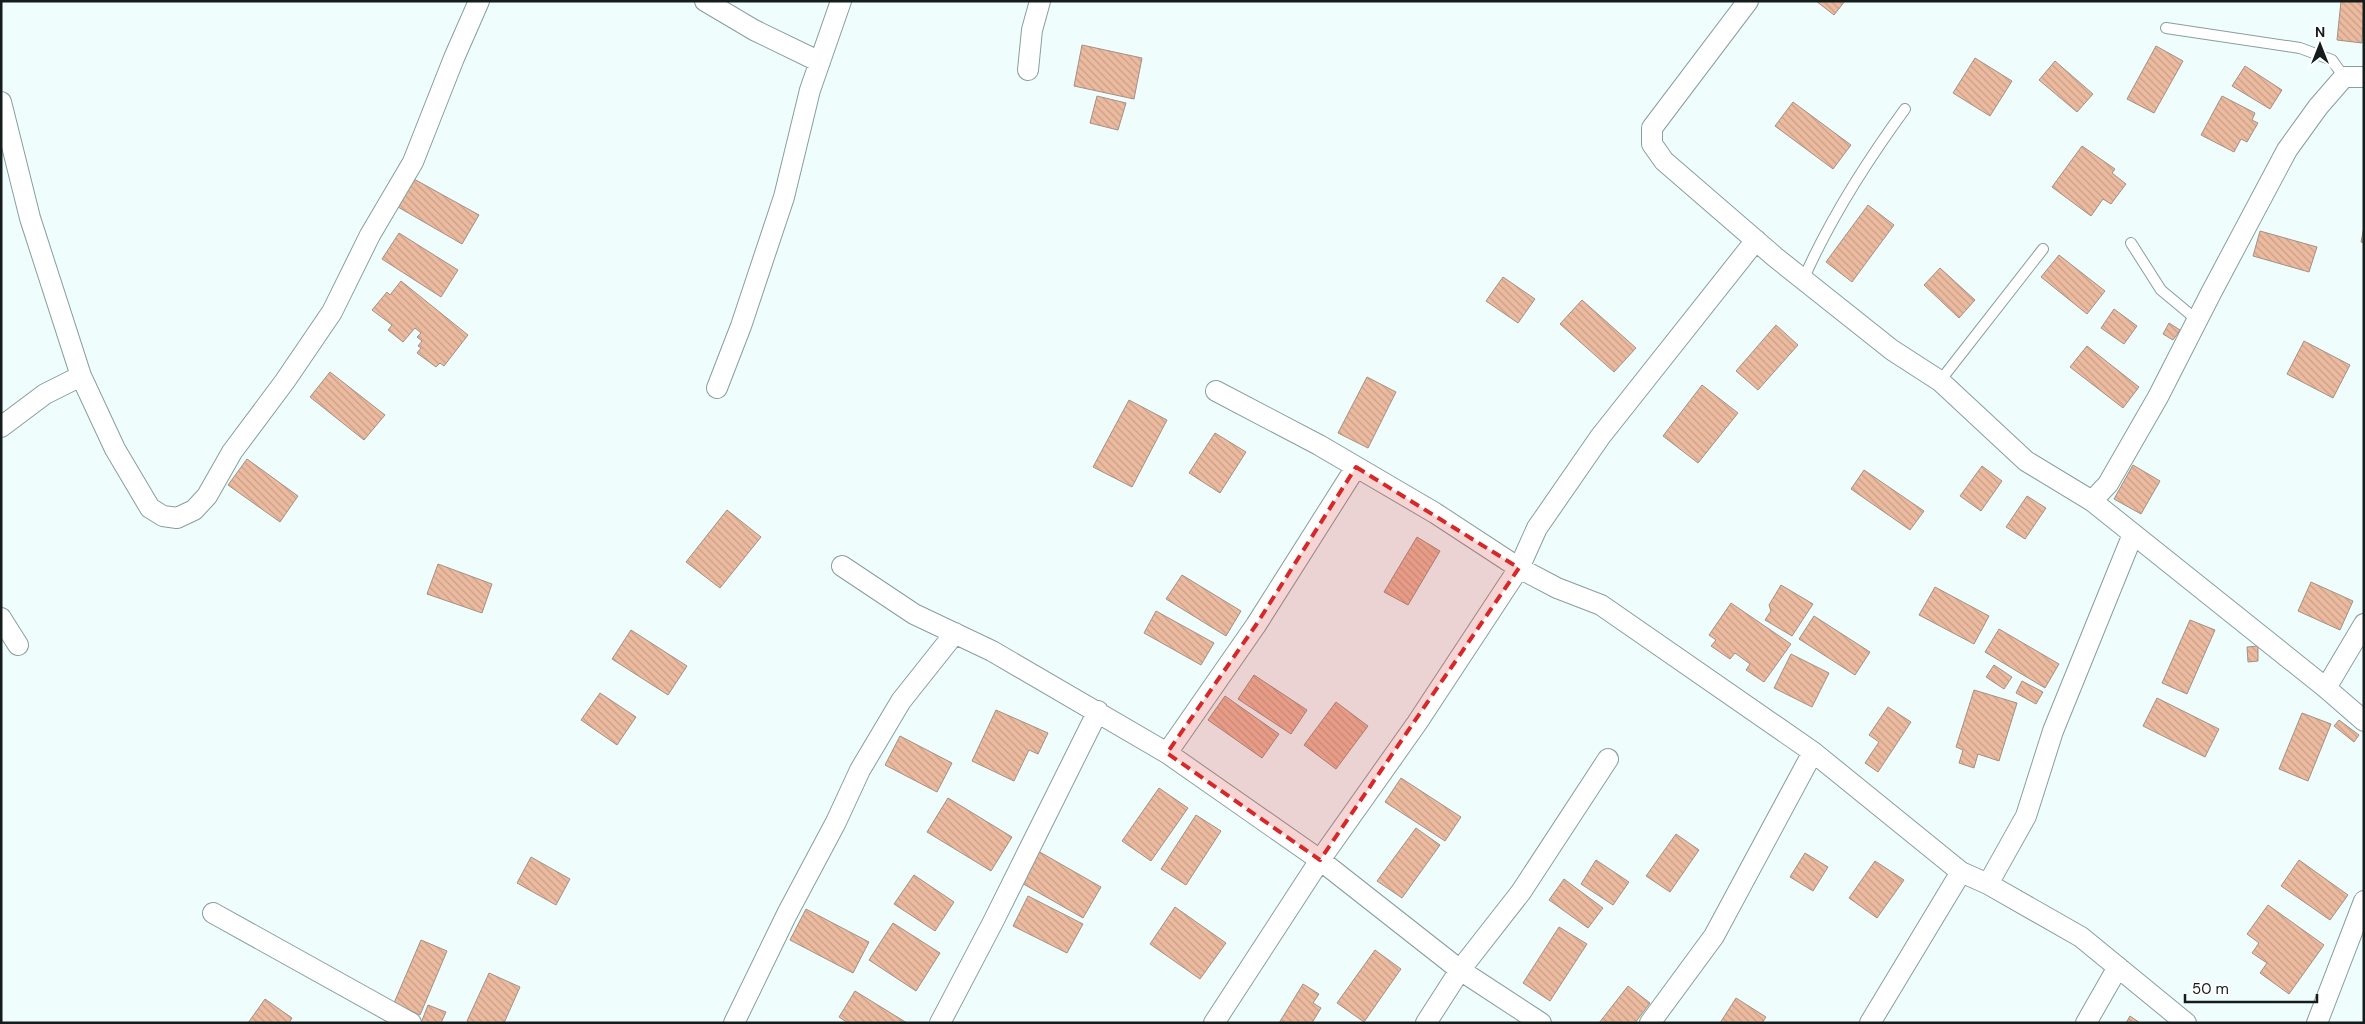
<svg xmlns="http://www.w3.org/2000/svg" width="2365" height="1024" font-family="'DM Sans',sans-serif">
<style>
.building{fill:url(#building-back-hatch);stroke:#a39086}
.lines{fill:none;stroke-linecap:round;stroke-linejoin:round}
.lane-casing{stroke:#879f9d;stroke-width:12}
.street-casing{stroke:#879f9d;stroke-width:22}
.lane{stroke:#fff;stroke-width:10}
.street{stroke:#fff;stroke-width:20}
.marked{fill:#d62828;fill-opacity:0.2;stroke:#d62828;stroke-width:4;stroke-dasharray:10 6;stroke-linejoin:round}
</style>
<defs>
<pattern id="building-back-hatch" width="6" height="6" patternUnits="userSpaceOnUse" patternTransform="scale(1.25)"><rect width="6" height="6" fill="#ebba9f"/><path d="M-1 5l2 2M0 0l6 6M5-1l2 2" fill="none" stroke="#c99f88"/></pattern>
</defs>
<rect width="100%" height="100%" fill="#effefd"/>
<path class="building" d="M1816,1H1845L1834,15Z
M2341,1H2364L2362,43L2337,40Z
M1082,45L1142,58L1134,99L1074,86Z
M2156,46L2183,61L2154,113L2127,99Z
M1975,58L2012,81L1990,116L1953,93Z
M2055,61L2093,94L2077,112L2039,80Z
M2245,66L2282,90L2270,109L2232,86Z
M1097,96L1126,103L1118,130L1090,123Z
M2222,96L2255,113L2252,120L2258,123L2247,142L2241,139L2234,152L2201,135Z
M1793,102L1851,145L1833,169L1775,126Z
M2082,146L2115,169L2112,173L2126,184L2111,204L2103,199L2091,216L2052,187Z
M414,179L479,215L462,244L398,207Z
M1868,205L1894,225L1852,282L1826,262Z
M2364,227V243L2361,242Z
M2260,231L2317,247L2309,272L2253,256Z
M399,233L458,270L441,297L382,259Z
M2059,255L2105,291L2087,314L2041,277Z
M1940,268L1975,300L1959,318L1924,285Z
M1503,277L1535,299L1518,323L1486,301Z
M401,281L468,335L444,366L440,363L436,367L417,353L421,348L418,346L422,341L417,337L421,333L415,328L403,342L388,330L392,325L372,310L387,292L390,295Z
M1582,300L1636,348L1614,372L1560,324Z
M2114,309L2137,326L2124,344L2101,328Z
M2169,323L2180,330L2173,340L2163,334Z
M1776,325L1798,345L1758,390L1736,371Z
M2304,341L2350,365L2333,398L2287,374Z
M2087,346L2139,387L2123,408L2070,367Z
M330,372L385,415L364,440L310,397Z
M1367,377L1396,392L1368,448L1338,433Z
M1702,385L1738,413L1698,463L1663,436Z
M1129,400L1167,420L1132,487L1093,467Z
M1215,433L1246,452L1220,493L1189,473Z
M247,459L298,496L280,522L228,485Z
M2133,465L2160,481L2141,514L2114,499Z
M1982,466L2002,481L1981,511L1960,496Z
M1864,470L1924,511L1910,530L1851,489Z
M2027,496L2046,508L2025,539L2006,527Z
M727,510L761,537L720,588L686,562Z
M1417,537L1440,551L1408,605L1384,592Z
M438,564L492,584L482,613L427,594Z
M1182,575L1241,611L1226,636L1166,599Z
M2311,582L2353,601L2340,630L2298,611Z
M1781,585L1813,604L1792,636L1765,620L1771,611L1769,605Z
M1935,587L1989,616L1974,644L1919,615Z
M1731,603L1791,644L1764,682L1746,670L1750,664L1735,653L1730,659L1711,646L1716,640L1709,635Z
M1156,611L1214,643L1201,665L1144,633Z
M1814,616L1870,652L1855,675L1799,639Z
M2190,620L2215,630L2187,694L2162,683Z
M1999,629L2059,664L2045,688L1985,652Z
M631,630L687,666L668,695L612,659Z
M2258,646V661L2248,662L2247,647Z
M1791,654L1829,673L1812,707L1774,688Z
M1994,665L2012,677L2004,689L1986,677Z
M1254,675L1307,710L1291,734L1238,699Z
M2022,681L2043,692L2036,704L2016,693Z
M1974,690L2017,703L1999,761L1978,754L1974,768L1959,763L1963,750L1956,747Z
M600,693L636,717L617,745L581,720Z
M1225,696L1279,734L1262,758L1208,720Z
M2157,698L2219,729L2205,757L2143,726Z
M1336,702L1368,726L1336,769L1304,745Z
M1888,707L1911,722L1878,772L1865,763L1879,742L1869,735Z
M996,710L1048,733L1038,754L1029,750L1014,781L972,761Z
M2302,713L2331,724L2308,781L2279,769Z
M2339,720L2359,735L2354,742L2334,726Z
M900,736L952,763L937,792L885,765Z
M1401,778L1461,817L1445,841L1385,802Z
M1159,788L1188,808L1151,861L1122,841Z
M948,798L1012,837L991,871L927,832Z
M1196,815L1221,831L1186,885L1161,869Z
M1416,828L1440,845L1402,898L1377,881Z
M1676,834L1699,850L1670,892L1646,876Z
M1038,851L1101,887L1083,918L1020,882Z
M1805,853L1828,867L1813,891L1790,877Z
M531,857L570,879L556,905L517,883Z
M1596,860L1629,882L1613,905L1581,884Z
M2299,860L2348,895L2330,920L2281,886Z
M1875,861L1904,880L1877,918L1849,898Z
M914,875L954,902L935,931L894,904Z
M1564,879L1603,908L1588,928L1549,900Z
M1028,896L1083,924L1067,953L1013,926Z
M2268,905L2324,945L2289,994L2260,973L2267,963L2252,953L2259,943L2247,934Z
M1175,907L1226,943L1200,979L1150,944Z
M806,909L869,942L853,973L790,940Z
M893,923L940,953L916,991L869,960Z
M1559,927L1587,944L1550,1001L1523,983Z
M421,940L447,951L420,1015L394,1003Z
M1375,950L1401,969L1364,1022L1337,1003Z
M489,973L520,987L504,1023H471L467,1021Z
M1303,984L1319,994L1313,1003L1321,1008L1312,1023H1279Z
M1628,986L1650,1003L1635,1023H1599Z
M855,991L907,1023H848L839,1017Z
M1736,998L1766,1017L1762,1023H1720Z
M265,999L292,1018L289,1023H248Z
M428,1005L446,1012L441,1023H421Z
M2130,1016L2140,1023H2126Z"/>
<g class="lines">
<defs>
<path id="lane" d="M2166,28L2300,48L2332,60L2344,77
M2131,243L2161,290L2197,320
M1803,280C1829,221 1867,161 1905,109
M1940,381L2043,249"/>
<path id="street" d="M705,1L754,30L820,62
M1748,1L1652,128V144L1664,161L1775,257L1892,350L1940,381L2026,461L2092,501
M1028,70L1032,30L1040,1
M2364,77H2344L2318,107L2287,150L2211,293L2158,397L2108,484L2092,501L2326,688L2364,721
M1,102L30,218L81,376L45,394L1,427
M81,376L115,449L150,508L163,516L177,518L194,510L207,496L232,452L285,381L332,312L370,235L413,162L454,58L479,1
M717,388L741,326L784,197L810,90L841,1
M1216,391L1319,445L1435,513L1519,568L1557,588L1601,605L1813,752L1961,872L1988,884L2081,937L2186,1023
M842,566L914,614L992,651L1167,753L1320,860L1460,970L1541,1023
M1,618L18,645
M2326,688L2364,624
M1167,753L1256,625L1356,467
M1988,884L2026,816L2053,731L2133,534
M213,913L411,1023
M734,1023L787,914L836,822L860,770L901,701L955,633
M940,1023L993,922L1098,711
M1214,1023L1320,860L1417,723L1519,568L1537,528L1600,437L1756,240
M1426,1023L1460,970L1521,892L1608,759
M1650,1023L1714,936L1813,752
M1870,1023L1961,872
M2086,1023L2118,967
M2317,1023L2364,901"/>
</defs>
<use href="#lane" class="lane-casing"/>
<use href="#street" class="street-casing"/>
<use href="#lane" class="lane"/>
<use href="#street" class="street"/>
</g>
<path class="marked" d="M1356,467L1519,568L1320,860L1167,753L1256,625Z"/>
<rect width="2365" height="1024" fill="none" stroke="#141d1c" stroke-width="5"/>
<g transform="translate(2320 45)" stroke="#ffffff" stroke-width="4" paint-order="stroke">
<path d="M0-4L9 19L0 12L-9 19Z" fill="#141d1c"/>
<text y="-8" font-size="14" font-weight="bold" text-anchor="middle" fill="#141d1c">N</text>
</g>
<path d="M2185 994v8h132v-8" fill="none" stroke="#141d1c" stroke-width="2.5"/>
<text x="2192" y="994" font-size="15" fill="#141d1c" stroke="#ffffff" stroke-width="4" paint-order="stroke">50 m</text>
</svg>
